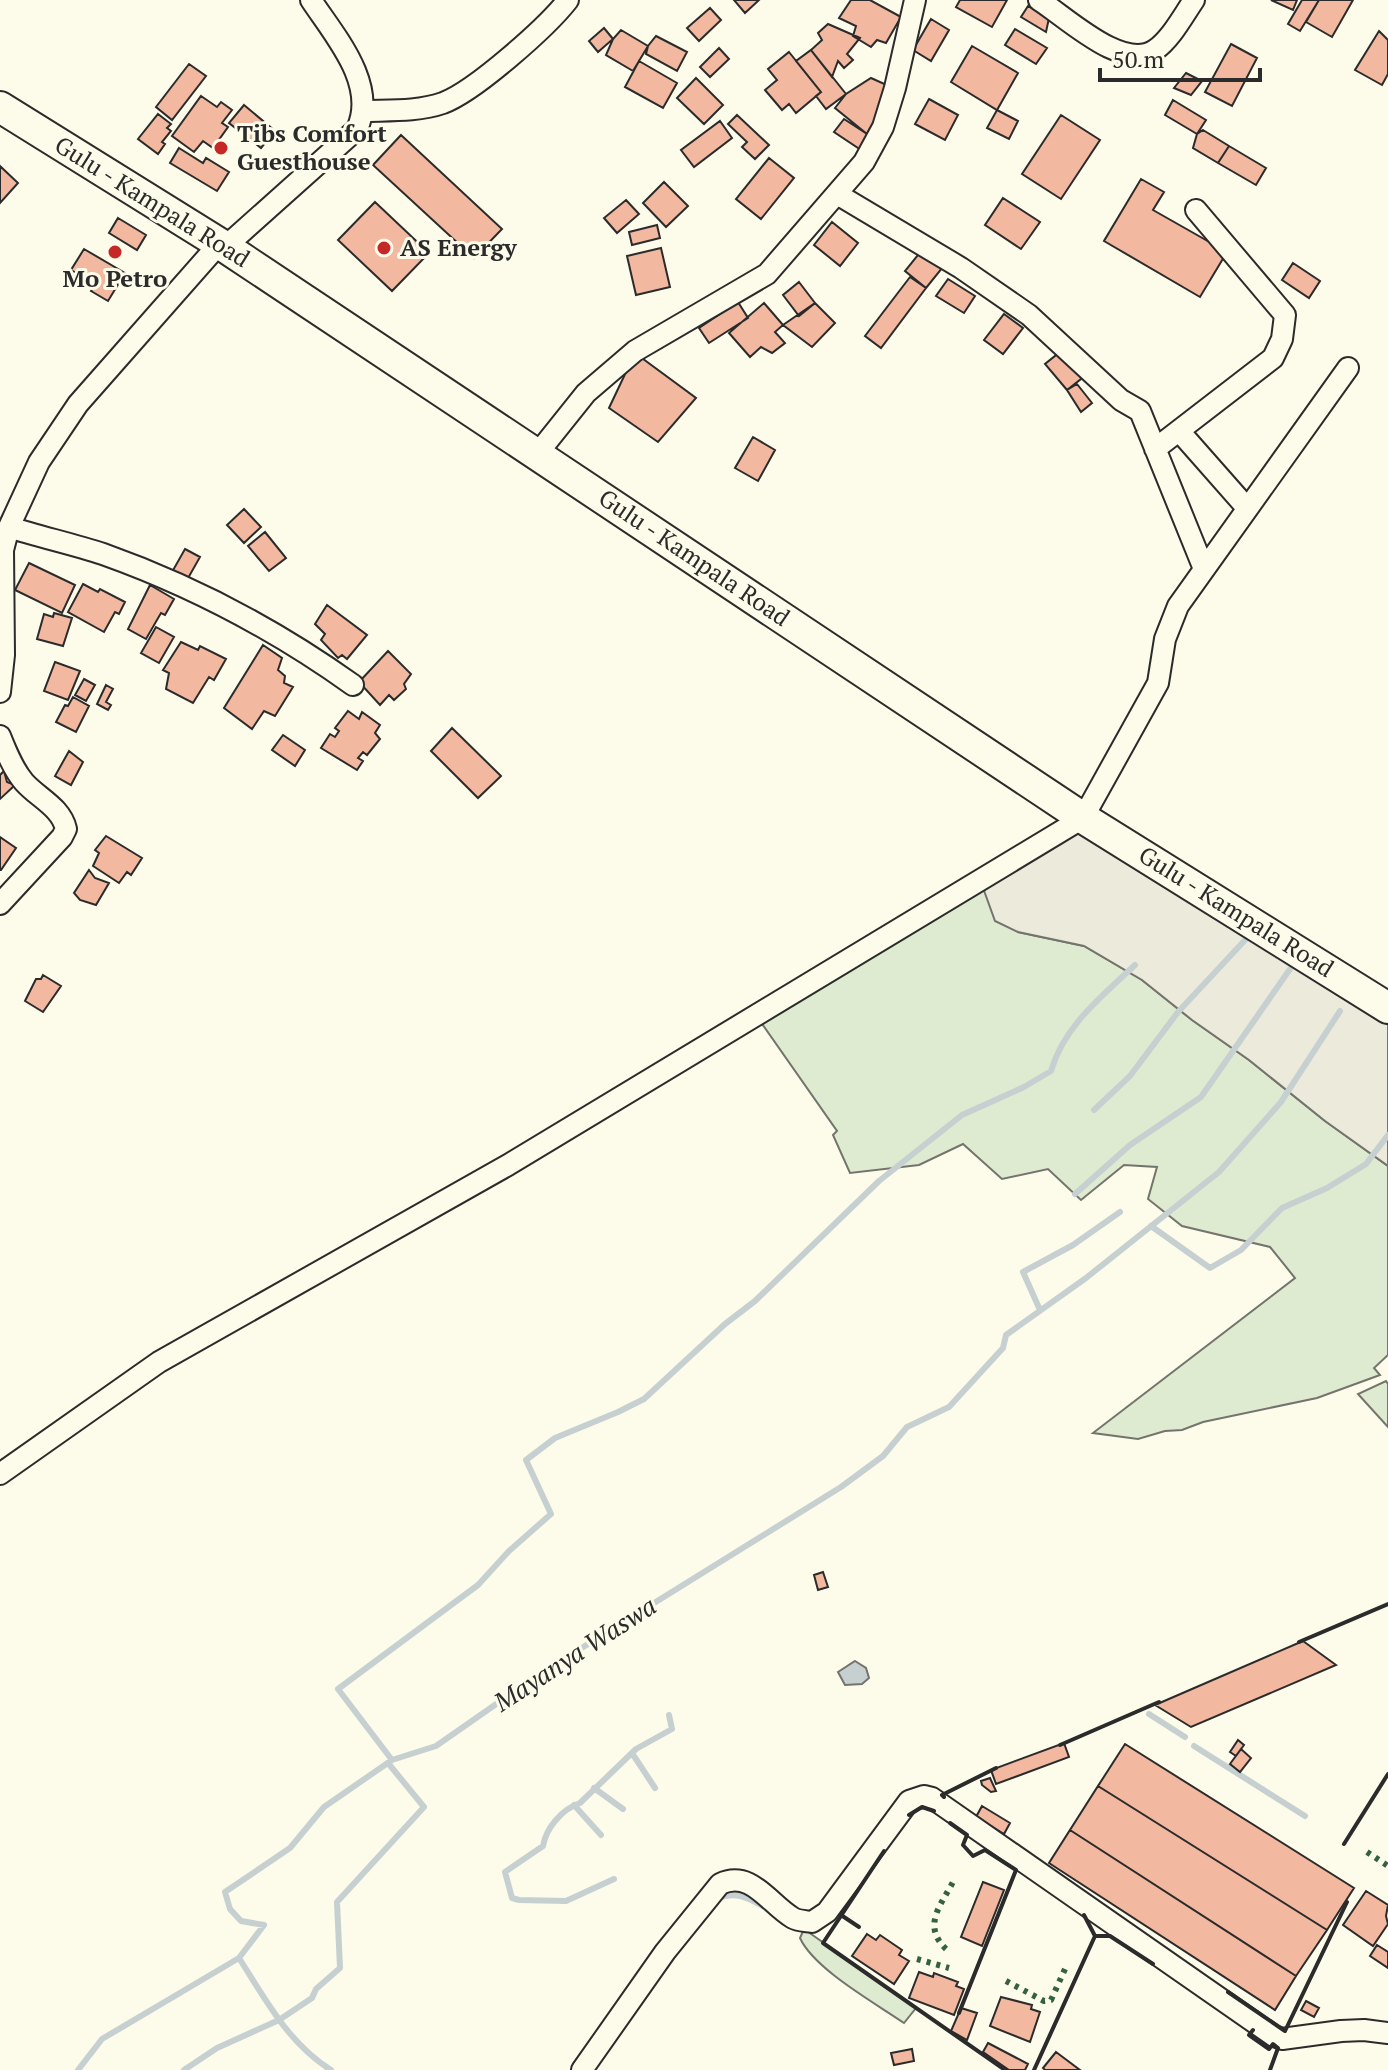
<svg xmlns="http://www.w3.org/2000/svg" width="1388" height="2070" font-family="'PT Serif',serif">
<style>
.green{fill:#deebd1;stroke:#74746e;stroke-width:2}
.parking{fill:#eceadb;stroke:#74746e;stroke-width:2}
.water{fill:#c7d0d0;stroke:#74746e;stroke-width:2}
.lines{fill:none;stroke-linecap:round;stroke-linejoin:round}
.stream{stroke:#c7d0d0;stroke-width:6}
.building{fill:#f2b8a0;stroke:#2b2b2b;stroke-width:2}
.street-casing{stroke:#2b2b2b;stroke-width:24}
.primary-casing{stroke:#2b2b2b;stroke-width:34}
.street{stroke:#fdfbea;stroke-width:20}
.primary{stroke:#fdfbea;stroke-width:30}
.hedge{stroke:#34623c;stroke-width:6;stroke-dasharray:4 6;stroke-linecap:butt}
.wall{stroke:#2b2b2b;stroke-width:4}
.poi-dot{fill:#c62828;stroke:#fdfbea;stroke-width:3}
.labels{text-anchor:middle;stroke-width:6;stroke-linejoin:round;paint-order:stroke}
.poi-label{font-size:24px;font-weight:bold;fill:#2b2b2b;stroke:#fdfbea;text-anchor:start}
.street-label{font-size:24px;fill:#2b2b2b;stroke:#fdfbea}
.water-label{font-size:26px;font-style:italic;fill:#2b2b2b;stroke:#fdfbea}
</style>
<rect width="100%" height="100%" fill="#fdfbea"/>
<path class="green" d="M982,885L1018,932L1084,946L1142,980L1192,1020L1249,1060L1325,1121L1388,1166V1355L1374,1368L1380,1375L1317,1398L1203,1422L1182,1430L1165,1431L1138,1439L1093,1433L1295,1278L1270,1247L1182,1226L1148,1199L1157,1167L1124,1165L1081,1200L1048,1169L1002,1179L963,1144L919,1165L850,1173L833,1135L837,1131L760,1021Z
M1386,1381L1388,1384V1427L1358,1394Z
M804,1929L916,2008L904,2023C875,2003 814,1969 800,1938Z"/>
<path class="parking" d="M1087,821L1388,1020V1166L1325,1121L1249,1060L1192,1020L1142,980L1084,946L1018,932L995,921L982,885Z"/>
<path class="water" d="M855,1661L866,1668L869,1678L862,1684L845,1685L838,1672Z"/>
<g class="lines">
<path class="stream" d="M1094,1110L1130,1076L1178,1012L1246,939
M1075,1194L1130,1145L1201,1097L1290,969
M1151,1226L1210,1268L1241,1250L1282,1208L1327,1188L1366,1164L1388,1135
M1040,1310L1023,1272L1073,1245L1120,1212
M1149,1714L1185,1737
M1194,1746L1305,1816
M632,1753L655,1788
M392,1760L338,1689L478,1585L509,1551L551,1514L526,1460L555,1438L618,1412L644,1399L725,1324L755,1301L879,1181L962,1115L1024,1087L1051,1071C1064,1026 1102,996 1135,965
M594,1788L623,1809
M574,1805L601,1835
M614,1879L566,1901L519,1900L512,1898L505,1872L543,1846C546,1828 562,1809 580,1803L636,1749L672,1729L669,1715
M718,1898C738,1890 752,1900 770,1910
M239,1958C266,2000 288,2043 331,2070
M78,2070L102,2039L239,1958L264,1925L241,1921L230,1909L225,1892L290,1848L324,1807L392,1760L436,1746L535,1677L841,1487L883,1456L907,1427L949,1407L1003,1348L1006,1335L1086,1278L1219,1172L1281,1102L1340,1011
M184,2070L217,2048L279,2020L312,1998L316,1989L340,1968L337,1902L424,1807L388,1763"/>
</g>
<path class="building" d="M734,0H759L745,13Z
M851,0H870L901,17L886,43L877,40L871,47L853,36L856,26L839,18Z
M960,0H1007L992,27L956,7Z
M1271,0H1297L1293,10Z
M1302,0H1319L1300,31L1288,24Z
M1319,0H1353L1332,37L1306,22Z
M1028,6L1049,18L1046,32L1021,17Z
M710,8L721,20L699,41L687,28Z
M931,19L949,30L931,61L913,50Z
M828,24L860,38L847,54L853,60L844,68L838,61L832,77L811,50L822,40L818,33Z
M604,28L613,39L598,52L589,41Z
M1015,29L1047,48L1036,64L1005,45Z
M621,30L648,46L633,71L606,55L613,39Z
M1379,31L1388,40V74L1382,85L1355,70Z
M656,36L687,52L677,71L646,54L648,46Z
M1231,44L1257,58L1232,106L1205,92Z
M972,46L1018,73L997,110L951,82Z
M719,48L729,59L710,77L700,67Z
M811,50L846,94L826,109L816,96L821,92L796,61Z
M789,52L821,92L796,113L789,104L782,110L765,90L777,80L768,69Z
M639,61L677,83L663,108L625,87Z
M189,64L206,76L172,120L156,107Z
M1186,73L1202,81L1191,95L1174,88Z
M696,78L723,105L704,124L677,98Z
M871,78L889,86L881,109L867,134L835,108L846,94Z
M201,96L217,107L221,102L232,110L222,123L228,127L213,148L203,141L194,152L172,136Z
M929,99L958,115L945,140L915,124Z
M1173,100L1206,120L1197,134L1165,115Z
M244,105L275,131L261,148L229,123Z
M997,110L1018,121L1009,139L987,128Z
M158,114L171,124L167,128L171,131L162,142L165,144L158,154L138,139Z
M737,115L769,145L755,159L742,147L747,142L728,124Z
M1061,115L1100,140L1061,199L1022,174Z
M844,119L867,134L861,150L834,132Z
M720,121L732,138L694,167L681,150Z
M1203,130L1229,146L1218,163L1193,148L1197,134Z
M401,135L502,229L474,258L373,165Z
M1229,146L1266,168L1256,185L1218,163Z
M179,148L203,163L206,158L229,172L217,191L170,163Z
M769,158L794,178L761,219L736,199Z
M0,166L18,183L0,203Z
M1141,179L1164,192L1153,210L1227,252L1200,297L1104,241Z
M664,182L688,206L666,227L643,203Z
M1003,198L1040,222L1021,249L985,225Z
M626,200L639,214L617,233L604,218Z
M375,202L429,253L392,291L338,240Z
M118,218L146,235L137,250L109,233Z
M832,222L858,243L840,266L814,245Z
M657,225L660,238L632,245L629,232Z
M661,248L670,287L636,295L627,256Z
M84,249L125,273L108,301L91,291L96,284L71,270Z
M922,250L943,267L926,288L905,271Z
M1293,263L1320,281L1309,298L1282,280Z
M910,277L926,288L881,348L865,336Z
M948,279L975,296L964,313L936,296Z
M799,282L815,303L799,316L783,295Z
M738,302L748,318L709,343L699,328Z
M764,303L783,325L775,332L785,343L772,353L761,347L750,357L729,333Z
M815,303L835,323L812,347L783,325Z
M1004,314L1023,328L1003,354L984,340Z
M1065,348L1086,375L1067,390L1045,364Z
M635,353L696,398L658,442L609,408Z
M1077,384L1092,403L1081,412L1067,390Z
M753,437L775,450L758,481L735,468Z
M244,509L261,527L244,543L227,525Z
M265,532L286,558L269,571L248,546Z
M185,549L200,557L187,580L172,572Z
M29,563L75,585L62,613L15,590Z
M83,584L98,592L100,589L125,602L119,614L115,612L104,632L68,612Z
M150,585L174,599L165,615L161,613L146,639L128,629Z
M327,605L367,635L347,659L342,655L338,658L321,640L325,634L315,624Z
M54,613L72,618L63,646L37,639L44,614L53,617Z
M156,627L174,637L159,663L141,653Z
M181,642L198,650L200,646L226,659L214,680L209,677L193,703L166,689L169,673L163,670Z
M263,645L282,658L278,670L285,676L284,683L293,687L275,716L264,711L252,729L224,708Z
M388,651L411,674L404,684L406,689L394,700L389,695L380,705L359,682Z
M55,662L80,671L68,700L44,691Z
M84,679L95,685L86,701L75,695Z
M106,685L113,689L106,702L111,705L108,710L97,704Z
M73,697L89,706L76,732L56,722L65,705L68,706Z
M348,711L359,719L362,712L380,725L375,733L380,739L367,755L363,752L358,758L363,761L357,770L321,748L330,734L335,737L339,731L335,728Z
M452,728L501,776L478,798L431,751Z
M283,735L305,750L295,766L272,750Z
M69,751L83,762L71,785L55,776Z
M4,771L7,782L15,785L0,799V775Z
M106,836L142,858L131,875L127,872L119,883L93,866L99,853L95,850Z
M0,837L16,848L1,870H0Z
M89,870L95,878L109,883L96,905L80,900L74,893Z
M43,975L61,986L43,1012L25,1001L36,979H41Z
M823,1572L828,1587L818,1590L814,1575Z
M1303,1641L1336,1665L1191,1727L1155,1705Z
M1238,1740L1244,1745L1236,1756L1230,1752Z
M1064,1743L1069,1757L996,1784L991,1770Z
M1125,1744L1354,1888L1327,1930L1098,1786Z
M1241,1749L1251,1758L1240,1772L1230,1764Z
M990,1778L996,1791L991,1792L982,1785L981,1781Z
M1098,1786L1327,1930L1296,1976L1070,1830Z
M982,1806L1010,1823L1004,1834L976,1817Z
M1070,1830L1296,1976L1275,2010L1049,1863Z
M983,1882L1004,1890L982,1946L961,1937Z
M1366,1891L1388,1905L1386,1916L1388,1924L1373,1946L1343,1925Z
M867,1934L876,1940L880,1935L902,1950L899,1955L909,1961L894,1984L852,1956Z
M1377,1945L1388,1952V1968L1370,1956Z
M919,1972L933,1977L934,1973L958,1982L956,1986L964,1989L954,2015L909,1998Z
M1001,1997L1032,2005L1031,2009L1040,2012L1030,2042L990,2026Z
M1306,2001L1319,2008L1314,2017L1301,2010Z
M961,2008L977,2013L967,2040L951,2031Z
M988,2043L1028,2064L1025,2070H1009L983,2052Z
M912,2049L914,2061L894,2065L891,2053Z
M1056,2052L1080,2070H1045L1043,2068Z"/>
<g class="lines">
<defs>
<path id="street" d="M1039,0C1066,17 1123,72 1155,50C1171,39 1183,16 1194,0
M362,111C389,110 417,112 443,103C475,91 547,27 568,0
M837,194L961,268L1029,315L1121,400L1140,411L1204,569
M225,247L357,129C378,84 334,35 311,0
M1180,432L1247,508
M1155,449L1273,358L1282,339L1285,315L1196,210
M538,453L586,393L635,351L767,274L864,162L883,127L895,88L915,0
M9,527C40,537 73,544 103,554C193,586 276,630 353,685
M0,692L4,655L3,550L9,527L39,462L78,404L219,244
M0,736C6,751 13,769 24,782C38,798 61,807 66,829L62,837L0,904
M0,1474L159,1362L508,1165L1083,818L1158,683L1165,639L1178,606L1348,368
M582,2070L665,1952L720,1884C751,1869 769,1904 793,1918C798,1921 806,1921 812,1922L827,1912L909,1801L924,1796L932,1798L1274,2036L1282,2039L1341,2031L1364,2030L1388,2033"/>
<path id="primary" d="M0,107L225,247L1083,818L1388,1008"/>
</defs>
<use href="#street" class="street-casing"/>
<use href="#primary" class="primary-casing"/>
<use href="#street" class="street"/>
<use href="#primary" class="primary"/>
<path class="hedge" d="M1367,1852L1388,1866
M946,1949C921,1925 942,1904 954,1880
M917,1959L949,1968
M1006,1981L1044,2001L1051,2000L1065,1969"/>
<path class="wall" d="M1299,1642L1388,1604
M1060,1745L1159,1702
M944,1797L942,1795L996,1768
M909,1815L922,1807L934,1811
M950,1823L967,1835L963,1845L973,1856L985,1850L1016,1870L959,2013
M1344,1844L1388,1774
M884,1851L823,1943L1005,2070
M841,1915L859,1927
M1084,1915L1095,1936
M1228,1992L1285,2031L1347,1902
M1253,2030L1249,2035L1269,2049L1273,2044L1278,2048L1270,2070
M1034,2070L1095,1936H1110L1153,1964"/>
</g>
<g class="poi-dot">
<circle cx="221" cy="148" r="8"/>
<circle cx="384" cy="248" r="8"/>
<circle cx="115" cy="252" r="8"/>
</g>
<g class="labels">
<g class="poi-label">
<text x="237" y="142">Tibs Comfort<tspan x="237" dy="28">Guesthouse</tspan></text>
<text x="400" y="256">AS Energy</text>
<text x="115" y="287" text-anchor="middle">Mo Petro</text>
</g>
<g class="street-label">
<text transform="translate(152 202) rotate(32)" y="8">Gulu - Kampala Road</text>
<text transform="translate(694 558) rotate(34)" y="8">Gulu - Kampala Road</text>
<text transform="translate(1236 912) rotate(32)" y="8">Gulu - Kampala Road</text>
</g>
<g class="water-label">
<text transform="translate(575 1654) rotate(-33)" y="9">Mayanya Waswa</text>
</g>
</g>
<path d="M1100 68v12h160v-12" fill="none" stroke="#2b2b2b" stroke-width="4"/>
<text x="1112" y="68" font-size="24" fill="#2b2b2b" stroke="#fdfbea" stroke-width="6" paint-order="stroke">50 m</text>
</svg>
